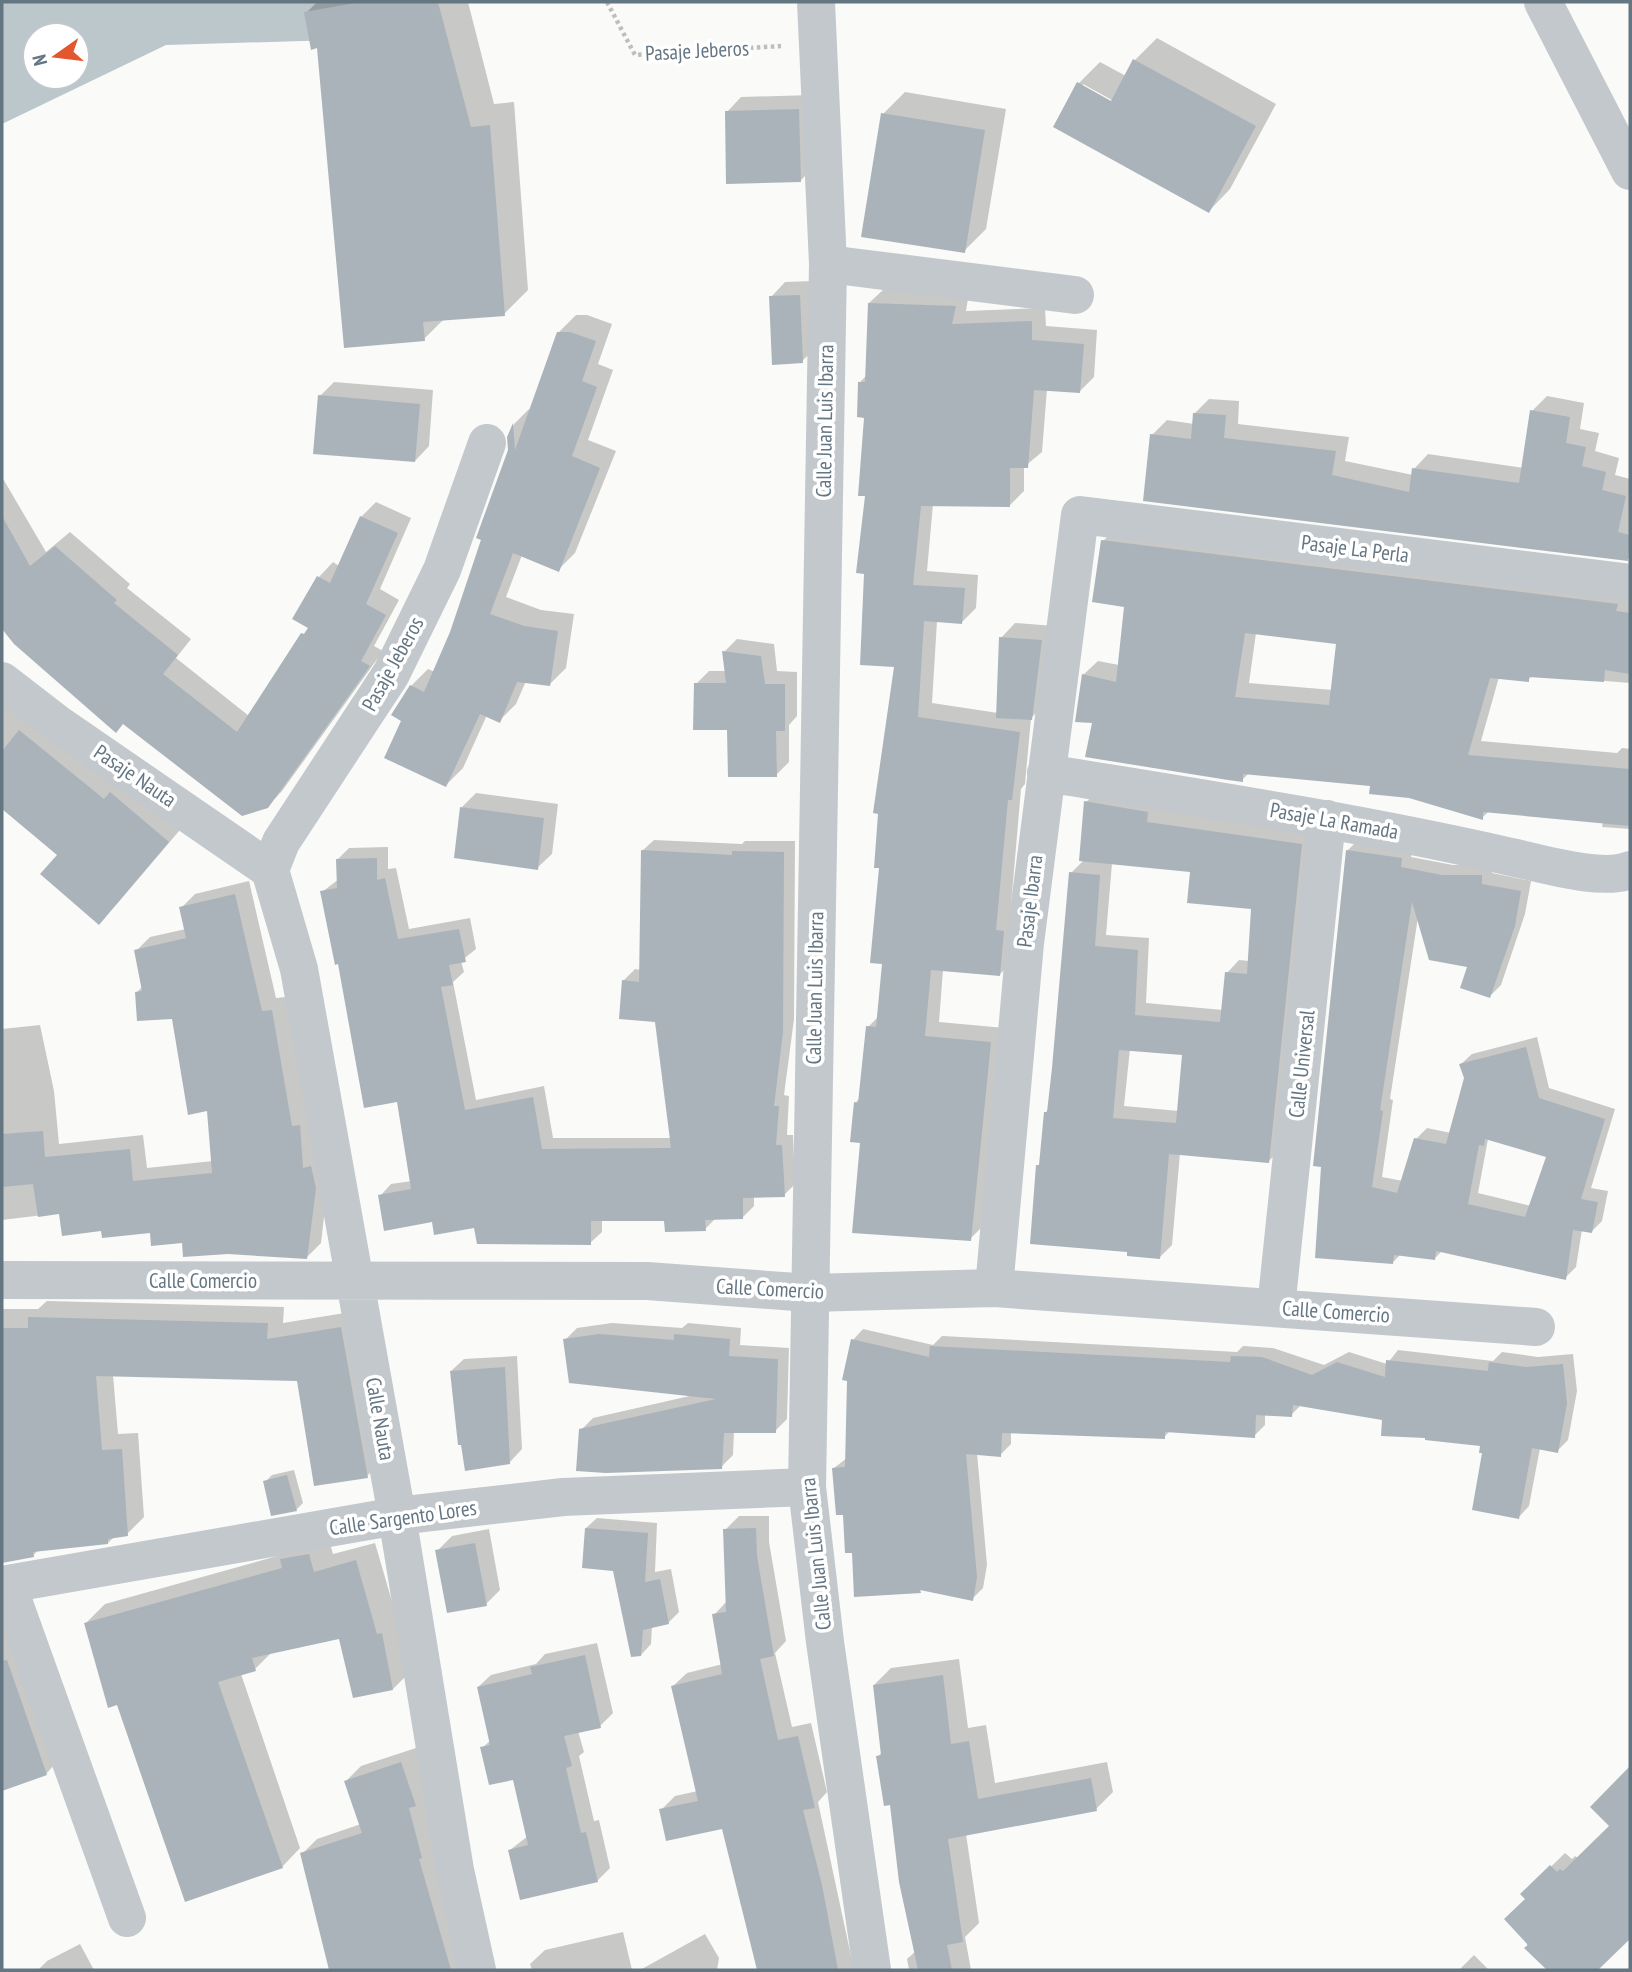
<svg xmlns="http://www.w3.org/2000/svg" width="1632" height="1972" font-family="'PT Sans Narrow',sans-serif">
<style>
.water{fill:#bbc7cb;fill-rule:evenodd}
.shadow{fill:#0003;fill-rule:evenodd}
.building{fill:#aab3b9;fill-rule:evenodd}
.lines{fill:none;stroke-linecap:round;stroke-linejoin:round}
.path{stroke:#bbbfc2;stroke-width:4.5;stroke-dasharray:3.5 3.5;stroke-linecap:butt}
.minor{stroke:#c3c8cc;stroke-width:38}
.labels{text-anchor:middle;stroke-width:7;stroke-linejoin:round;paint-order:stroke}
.street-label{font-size:21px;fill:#657683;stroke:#fff}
</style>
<rect width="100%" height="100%" fill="#fafaf8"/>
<path class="water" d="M2,2H423L368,39L166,45L2,124ZM35,35H77V77H35Z"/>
<path class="shadow" d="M317,2H468L494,104L514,102L528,290L504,314L445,318L424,339L306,13Z
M1157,38L1276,104L1230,189L1209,211L1078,84L1100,62L1126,76L1135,60ZM1083,84L1119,104L1118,107L1083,88Z
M905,92L1006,109L986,229L964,251L883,114Z
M813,95L815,166L801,180L727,112L741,97Z
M814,281L817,347L802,361L771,297L785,282Z
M884,289L969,292L966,311L1045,308L1046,326L1097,330L1094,377L1079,392L1047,389L1042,452L1024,467V491L1009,506L933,504L927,571L978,575L976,608L962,622L937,621L932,703L998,713L1001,638L1015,623L1055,626L1045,704L1031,718L1025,784L1021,789L1010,917L1014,960L999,975L943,970L939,1022L1005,1028L984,1225L970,1239L861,1141L855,1103L860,1098L868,1027L879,1016L883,962L881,867L896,665L867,495L866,416L859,383L867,375L869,303Z
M576,315H587L612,324L598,364L613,370L588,440L616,451L575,553L558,570L522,555L506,597L541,610L574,614L566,668L550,684L526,681L516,704L499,721L487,715L463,768L446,785L403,720L411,686L428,669L435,672L452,633L509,451V437L514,424L529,409L530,414L559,332Z
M334,382L433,390L429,446L415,461L320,396Z
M1547,396L1584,403L1580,429L1599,433L1595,451L1619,458L1615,475L1630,479V559L1145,499L1152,435L1167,420L1194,424V414L1209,399L1239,401L1238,424L1349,437L1345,461L1413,475L1414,469L1428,454L1524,468L1532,411Z
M2,477L46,552L70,532L130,584L127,588L191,639L176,658L249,716L309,627L295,619L319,577L333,562L339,566L361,517L376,502L411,518L380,589L399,600L374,646L383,651L282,791L267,807L124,722L15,643L2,626Z
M1118,526L1630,589V683L1533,675L1528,680L1499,677L1481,741L1617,753L1622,748L1630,749V829L1602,827L1603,821L1490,810L1482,818L1372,785L1249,773L1242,780L1094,722L1083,675L1098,661L1119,665L1126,605L1103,541ZM1256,633L1338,643L1333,690L1249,683Z
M737,639L774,644L777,671L797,672V716L789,725V762L776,775L729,729L696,684L709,671H726L724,652Z
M2,690L185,824L116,905L2,806Z
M1099,790L1314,832L1281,1148L1269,1161L1180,1153L1172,1245L1160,1257L1129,1250L1038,1166L1041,1162L1045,1113L1049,1109L1071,873L1084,860L1086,802ZM1112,863L1192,870L1253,907L1249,961L1239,960L1227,973L1223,1010L1146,1003L1149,938L1106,935ZM1130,1049L1184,1054L1179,1111L1124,1106Z
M476,793L558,804L552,854L537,868L462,807Z
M654,840L742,844L745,841H795L794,1019L784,1095L789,1096L787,1135H793L795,1184L784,1195L754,1196V1206L743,1217L716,1218L705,1229L666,1219L602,1220V1232L590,1243L433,1220L380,1196L391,1184L412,1181L399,1100L340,962L322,892L339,879L338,859L349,848L388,847V869L396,868L409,929L470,918L476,949L461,961L464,972L453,982L476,1100L544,1086L553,1138H671L657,1021L623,981L635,969L641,970L642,851Z
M1358,840L1412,848L1411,857L1453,865H1492V873L1531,881L1525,914L1501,985L1490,996L1469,965L1418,917L1390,1099L1393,1100L1382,1177L1403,1181L1416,1139L1427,1128L1451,1133L1465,1078L1461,1064L1472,1054L1537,1037L1549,1088L1615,1109L1591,1188L1608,1191L1602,1221L1592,1231L1582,1229L1576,1267L1565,1278L1442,1251L1435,1258L1401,1254L1392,1263L1317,1256L1347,851ZM1488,1139L1548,1156L1531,1206L1478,1193Z
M249,881L276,998L286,997L329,1173L321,1243L307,1257L184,1241L151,1231L102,1229L60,1213L2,1220V1029L40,1025L54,1091L59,1144L143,1135L147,1168L213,1161L209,1109L173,1017L137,992L143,986L136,951L150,937L186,929L181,908L195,894Z
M47,1301L284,1307L283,1323L357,1311L384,1459L367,1476L298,1379L113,1375L118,1434L138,1433L144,1517L127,1534L114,1537L108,1543L38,1550L33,1556L2,1561V1309H38Z
M612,1323L682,1328L688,1323L741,1328L740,1345L789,1348L787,1419L775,1431H734L733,1455L721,1467L581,1430L593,1418L694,1395L565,1340L577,1328Z
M863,1329L933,1345L942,1336L1237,1352L1243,1346L1273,1348L1324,1365L1349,1352L1387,1364L1398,1350L1493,1361L1502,1352L1538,1357L1573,1354L1577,1391L1568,1440L1557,1451L1540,1448L1529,1506L1519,1517L1482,1445L1384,1419L1301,1405L1291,1415L1265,1414V1425L1254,1436L1170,1431L1164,1437L1011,1432V1444L1000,1455L977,1453L987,1565L983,1588L972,1599L923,1588L920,1591L853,1551L834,1468L847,1458L853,1340Z
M517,1356L522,1449L510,1462L451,1371L464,1359Z
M294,1470L303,1503L296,1510L265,1482L272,1475Z
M739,1516H769V1542L786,1641L775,1653L792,1727L811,1723L827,1792L818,1802L854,1970H759L723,1827L661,1810L675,1796L698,1791L673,1686L687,1673L723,1664L714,1615L727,1601L725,1530Z
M597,1518L657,1523L655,1572L671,1569L679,1612L668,1623L652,1626L651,1644L641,1655L614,1570L586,1528Z
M489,1529L500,1590L486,1604L437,1551L452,1536Z
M328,1536L333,1554L375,1543L412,1670L393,1689L341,1637L272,1652L255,1669L241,1674L300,1848L282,1867L119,1703L86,1623L105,1604L288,1553Z
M2,1613L55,1764L46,1774L2,1789Z
M597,1643L613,1713L600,1726L578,1731L584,1752L579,1756L594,1821L599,1820L610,1868L597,1881L510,1850L528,1836L515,1778L482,1748L491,1740L478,1687L491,1675L536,1664L545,1654Z
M959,1659L968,1728L986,1725L995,1783L1107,1762L1113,1792L1096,1809L966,1834L979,1923L965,1937L971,1970H909L907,1959L916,1951L891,1803L878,1757L882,1752L874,1685L891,1668Z
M416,1748L470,1970H351L341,1938L302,1854L317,1839L361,1824L346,1781L361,1766Z
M1630,1769V1936L1595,1970H1549L1527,1948V1899L1523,1894L1565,1853L1572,1859L1575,1856L1578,1858L1611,1826L1592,1807Z
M623,1932L632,1970H532L530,1964L545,1950Z
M705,1934L719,1958L717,1970H640Z
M80,1944L94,1970H38L47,1961Z
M1474,1955L1489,1970H1459Z"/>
<path class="building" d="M361,2H438L471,127L490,125L505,316L423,322L425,341L344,348L317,48L311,50L304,12Z
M1133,59L1256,126L1209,213L1053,127L1077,82L1111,101Z
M799,109L801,182L726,184L725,111Z
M881,113L985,130L965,253L861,237Z
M800,295L803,363L772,365L769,296Z
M868,303L956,306L952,324L1032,321V340L1084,344L1080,393L1034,390L1028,468H1010V507L921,506L913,585L965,588L962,624L924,621L918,717L1020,732L1012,800H1008L996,930L1004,931L1000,976L931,970L925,1036L991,1042L971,1241L852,1233L860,1143L850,1142L854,1102L858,1103L866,1026L876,1027L882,964L870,963L879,868H874L878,814L873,813L894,667L860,665L864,574L856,573L865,496H858L864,418L857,417L858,382H865Z
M557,332H570L596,341L582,381L597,387L572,456L600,468L559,572L513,553L490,614L524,626L558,631L550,686L517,682L500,723L480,714L446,787L384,758L401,721L391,715L410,685L424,692L450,632L481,540L476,538L508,450L507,437L513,423L515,450Z
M318,395L420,404L415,462L313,454Z
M1530,410L1570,417L1566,443L1586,447L1582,466L1606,472L1602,490L1626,496L1618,532L1630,535L1628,561L1143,501L1150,434L1191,439L1193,413L1226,415L1224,438L1336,451L1332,475L1409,492L1412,468L1519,483Z
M2,516L30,566L55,546L117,600L114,603L178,655L163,674L237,732L301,633L304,634L308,628L292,619L317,576L330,583L360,516L398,533L366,604L386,615L361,661L370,666L268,808L242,816L123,724L116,733L14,644L2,629Z
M1101,540L1618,604L1616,611L1630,613V674L1605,670L1604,682L1529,677V682L1490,678L1468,755L1630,769V826L1483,812V820L1409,798L1369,794L1370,786L1243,774V782L1228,780L1085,757L1092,723L1075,722L1082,674L1116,682L1124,607L1092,602ZM1245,633L1336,644L1329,705L1235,697Z
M999,637L1042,640L1032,720L996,718Z
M722,651L761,656L765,684H785V731H776L777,777H728L727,730H693L694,683H726Z
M19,730L104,799L110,792L169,842L99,925L40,874L57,855L2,809V751Z
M1084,801L1148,812L1147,822L1302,844L1269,1163L1169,1154L1160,1259L1127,1256V1252L1030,1244L1036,1165H1039L1044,1112H1047L1052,1068L1069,872L1100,875L1095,946L1138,950L1135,1015L1220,1022L1225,972L1247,974L1251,909L1187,903L1190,872L1079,861ZM1119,1050L1182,1055L1176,1123L1113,1118Z
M460,807L544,818L538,870L454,858Z
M641,850L732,855V851L784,852L783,1032L774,1106H779L776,1145H782L785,1197L743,1198V1219L705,1220L706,1231L665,1232L664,1221H591V1245L477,1244L474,1228L434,1235L432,1222L384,1231L378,1195L411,1189L397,1102L364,1108L338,964L335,965L320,891L337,888L336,859L377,858V880L385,878L398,939L459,929L466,962L449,965L453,985L441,987L465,1110L533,1097L542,1149L671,1148L655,1022L619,1019L622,980L639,982Z
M1346,850L1402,858L1401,867L1442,875H1482V884L1521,891L1515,926L1490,998L1460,988L1467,967L1429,960L1412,902L1380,1110L1383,1111L1372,1187L1397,1193L1414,1138L1446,1144L1464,1078L1459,1064L1526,1047L1539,1098L1605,1119L1581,1199L1598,1202L1592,1233L1573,1230L1566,1280L1436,1251L1435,1260L1394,1255L1393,1264L1315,1258L1321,1167L1313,1166ZM1485,1139L1546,1157L1525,1217L1468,1204L1479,1145L1484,1146Z
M235,894L262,1011L272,1010L292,1126L300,1125L303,1168L311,1166L316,1188L307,1259L228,1254L183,1257L182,1243L151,1246L150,1233L102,1238L101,1231L62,1236L59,1214L38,1217L33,1184L2,1187V1134L43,1131L45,1157L130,1149L133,1181L212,1173L207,1111L188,1115L172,1019L137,1021L135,992L142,991L134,950L186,938L179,907Z
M28,1317L268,1323L267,1339L341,1327L368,1478L314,1486L297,1381L96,1376L102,1450L122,1449L128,1536L108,1539V1544L33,1552L34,1557L2,1563V1328H28Z
M599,1334L674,1340V1334L730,1339L729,1356L778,1359L776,1433H724L722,1469L606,1473L576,1471L579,1429L716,1399L569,1383L563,1339Z
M851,1339L929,1357L930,1346L1230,1362L1231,1356L1262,1357L1312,1375L1337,1362L1385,1377L1386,1360L1488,1371L1489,1362L1526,1367L1563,1364L1567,1403L1558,1453L1532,1448L1519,1519L1472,1510L1482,1453H1479L1480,1446L1425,1440V1438L1381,1436L1382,1420L1293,1405L1292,1417L1256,1415L1255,1438L1165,1432V1439L1002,1433L1001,1457L966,1454L977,1577L973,1601L920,1590L921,1593L854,1597L852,1553H845L843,1515H836L832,1468L845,1467L847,1381L842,1380Z
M505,1367L510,1464L465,1471L461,1445H458L450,1371Z
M287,1475L297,1511L271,1516L263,1481Z
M585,1528L648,1533L645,1582L660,1579L669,1624L643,1630L641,1656L631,1657L613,1571L582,1568Z
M756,1528L757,1556L774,1656L760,1659L778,1740L798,1736L815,1808L803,1810L822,1885L838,1970H757L722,1829L666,1841L659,1809L698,1801L671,1686L722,1674L712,1614L726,1612L723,1529Z
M475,1543L487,1606L447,1613L435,1550Z
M309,1554L314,1572L356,1560L377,1634L382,1633L393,1690L353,1698L339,1639L252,1658L256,1671L218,1682L283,1868L185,1902L117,1705L108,1708L84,1623L282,1568L280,1559Z
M585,1655L601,1728L564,1736L572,1766L566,1768L581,1833L586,1832L598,1882L520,1900L508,1850L528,1845L513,1780L489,1785L480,1747L490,1745L477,1687L532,1674L530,1667Z
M7,1660L47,1775L2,1791V1661Z
M943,1675L951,1744L969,1741L978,1799L1091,1778L1097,1811L948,1839L963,1942L947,1945L952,1970H918L899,1882L890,1805L884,1806L876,1756L881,1755L873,1685Z
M401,1762L416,1806L409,1808L422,1858L419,1859L451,1970H329L300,1853L362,1833L344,1781Z
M1630,1766V1939L1598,1970H1547L1524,1948L1528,1945L1504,1919L1525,1899L1520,1894L1550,1865L1557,1872L1560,1869L1563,1871L1609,1826L1590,1807Z"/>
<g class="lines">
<path class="path" d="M607,2L635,55L781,46"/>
<path class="minor" d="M816,2L828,264L807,1487L825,1642L872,1970
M1543,2L1630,171
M828,264L1075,295
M2,681L59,725L270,870
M1046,773C1201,798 1357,822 1511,857C1541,863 1602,882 1630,870
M270,870L299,969L397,1516L455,1870L477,1970
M270,870L281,842L391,674L442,570L487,443
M2,1280L647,1281L810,1293L994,1288L1536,1327
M994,1288L1025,943L1080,515L1630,583
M1276,1308L1327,819
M7,1584L127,1918
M2,1585L397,1516L563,1497L807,1487"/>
</g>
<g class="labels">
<g class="street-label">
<text transform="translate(697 51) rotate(-3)" y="7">Pasaje Jeberos</text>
<text transform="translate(825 421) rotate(-89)" y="7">Calle Juan Luis Ibarra</text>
<text transform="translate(1355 549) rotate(7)" y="7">Pasaje La Perla</text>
<text transform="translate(393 664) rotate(-61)" y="7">Pasaje Jeberos</text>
<text transform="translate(135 776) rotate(34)" y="7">Pasaje Nauta</text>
<text transform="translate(1334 821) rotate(10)" y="7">Pasaje La Ramada</text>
<text transform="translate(1030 901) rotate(-83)" y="7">Pasaje Ibarra</text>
<text transform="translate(815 988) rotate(-89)" y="7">Calle Juan Luis Ibarra</text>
<text transform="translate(1302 1064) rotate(-84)" y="7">Calle Universal</text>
<text x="203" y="1288">Calle Comercio</text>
<text transform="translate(770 1289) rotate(3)" y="7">Calle Comercio</text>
<text transform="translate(1336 1312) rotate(4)" y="7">Calle Comercio</text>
<text transform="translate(380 1419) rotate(80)" y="7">Calle Nauta</text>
<text transform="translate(403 1518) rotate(-8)" y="7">Calle Sargento Lores</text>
<text transform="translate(816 1554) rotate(-96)" y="7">Calle Juan Luis Ibarra</text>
</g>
</g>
<rect width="1632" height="1972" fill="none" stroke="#657683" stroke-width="7"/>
<g transform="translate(56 56) rotate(256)"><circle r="33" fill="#ffffff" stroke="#c1c8cd" stroke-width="2"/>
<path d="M0-5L12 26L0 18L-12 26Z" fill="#e4572e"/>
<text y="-10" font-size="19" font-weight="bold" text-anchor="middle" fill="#657683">N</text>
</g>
</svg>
